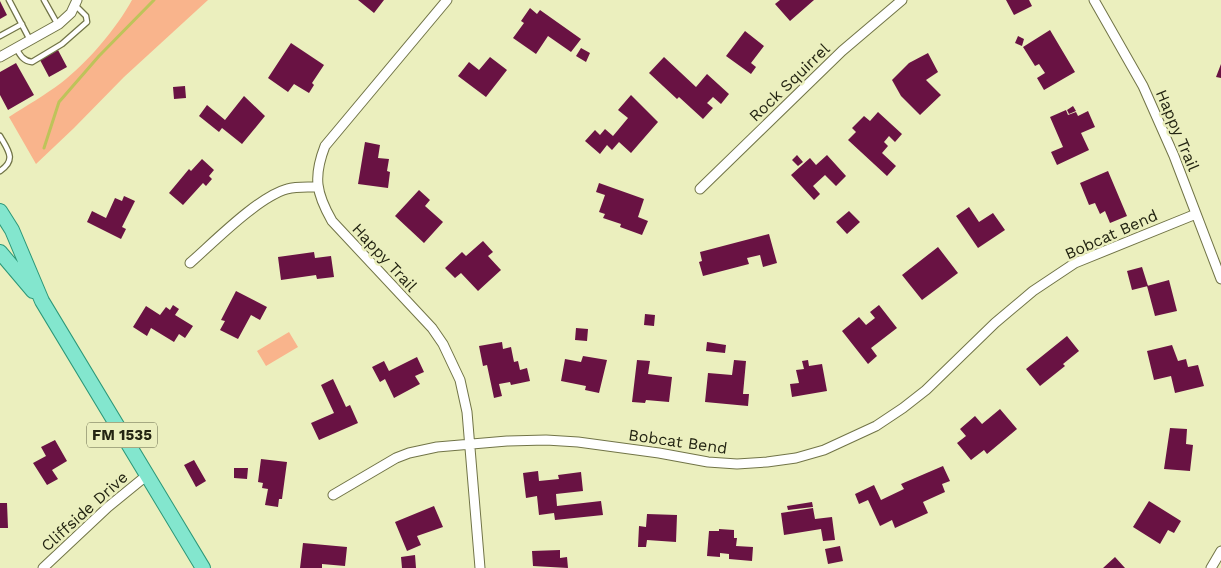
<svg xmlns="http://www.w3.org/2000/svg" width="1221" height="568" font-family="'Work Sans',sans-serif">
<style>
.green{fill:#f9b48c}
.lines{fill:none;stroke-linecap:round;stroke-linejoin:round}
.stream{stroke:#bec35a;stroke-width:3}
.building{fill:#691243}
.service-casing{stroke:#717447;stroke-width:7}
.minor-casing{stroke:#717447;stroke-width:11}
.primary-casing{stroke:#2c9878;stroke-width:16}
.service{stroke:#fff;stroke-width:4.5}
.minor{stroke:#fff;stroke-width:9}
.primary{stroke:#83e6ce;stroke-width:14}
.labels{text-anchor:middle;stroke-width:5;stroke-linejoin:round;paint-order:stroke}
.shield{fill:#ebefbe;stroke:#606246;stroke-width:1}
.shield-label{font-size:15px;font-weight:bold;fill:#242513}
.street-label{font-size:16px;fill:#242513;stroke:#ebefbe}
</style>
<rect width="100%" height="100%" fill="#ebefbe"/>
<path class="green" d="M132,0H208L124,77L74,128L36,164L9,117C26,106 45,95 61,83C88,62 116,29 132,0Z
M289,332L298,347L266,366L257,351Z"/>
<g class="lines">
<path class="stream" d="M44,148L59,102L99,56L154,0"/>
</g>
<path class="building" d="M358,0H384L374,13Z
M780,0H814L790,21L775,4Z
M1006,0H1029L1032,6L1014,15Z
M0,1L7,15L0,19Z
M530,8L537,14L540,10L581,39L571,52L548,36L536,54L513,38L524,23L521,21Z
M1050,30L1075,72L1044,90L1037,78L1045,73L1039,64L1035,66L1023,47Z
M745,31L764,46L751,63L756,67L751,74L726,56Z
M1018,36L1024,39L1022,46L1015,43Z
M291,43L324,65L312,83L314,85L309,93L294,84L288,92L268,78Z
M581,48L590,53L586,62L576,56Z
M58,50L67,67L49,77L40,60Z
M928,53L938,72L926,80L941,95L920,115L901,96L892,80L909,63Z
M490,57L507,70L486,97L458,76L469,62L479,70Z
M664,57L696,87L707,74L729,94L721,104L713,97L707,103L713,108L703,119L679,97L677,99L649,73Z
M16,63L34,95L8,110L0,95V72Z
M1221,64V78L1216,77Z
M185,86L186,98L174,99L173,87Z
M631,95L658,122L631,153L619,142L612,150L607,145L600,154L585,141L595,130L600,135L605,129L613,136L628,118L618,110Z
M244,96L265,116L242,144L222,128L219,132L199,116L207,105L225,120Z
M1073,106L1076,111L1069,114L1067,110Z
M1066,110L1068,115L1076,112L1078,116L1088,111L1095,127L1081,133L1089,150L1057,165L1051,152L1063,147L1050,117Z
M878,112L902,134L895,142L889,136L884,142L888,146L882,153L896,166L887,176L848,140L856,132L852,128L864,116L870,121Z
M365,142L380,145L378,158L389,159L387,171L390,172L388,188L358,184Z
M797,155L803,162L798,166L792,160Z
M827,155L846,176L836,186L825,175L813,186L820,194L814,200L791,175L810,158L816,165Z
M202,159L214,170L209,176L212,179L206,186L203,183L183,205L169,193L189,169L191,171Z
M1108,171L1127,216L1110,223L1105,211L1100,214L1095,203L1089,205L1080,183Z
M599,183L644,199L638,217L648,221L642,235L620,227L621,224L603,218L605,214L599,212L605,195L596,192Z
M419,190L430,200L425,206L443,222L424,243L395,216Z
M124,196L135,201L122,227L126,229L121,239L87,222L92,211L106,218L115,198L122,201Z
M969,207L979,222L993,213L1005,230L978,248L956,216Z
M849,211L860,222L847,234L836,222Z
M769,234L777,263L763,267L760,255L747,258L749,264L703,276L699,262L702,261L700,252Z
M483,241L493,252L488,256L501,270L478,291L461,273L455,278L445,268L462,252L466,256Z
M938,247L958,273L922,300L902,275Z
M314,252L315,258L331,256L334,277L317,279L316,275L281,280L278,257Z
M1142,267L1148,286L1132,290L1127,271Z
M1169,280L1177,311L1155,316L1147,286Z
M236,291L267,307L260,320L251,315L238,339L220,330L225,321L221,320Z
M173,305L179,309L175,315L193,326L185,338L179,334L174,342L151,328L147,336L133,327L146,306L160,315L166,307L170,310Z
M879,305L897,328L871,348L877,356L868,364L842,331L859,317L866,325L875,318L870,312Z
M645,314L655,315L654,326L644,325Z
M576,328L588,329L587,341L575,340Z
M1067,336L1079,351L1063,364L1065,366L1040,386L1026,369Z
M502,342L503,349L511,347L514,362L518,361L520,370L527,368L530,381L511,385L510,382L499,384L502,396L494,398L487,365L483,366L479,346Z
M707,342L726,345L725,353L706,351Z
M1172,345L1178,361L1186,359L1188,367L1198,365L1204,386L1175,393L1171,376L1154,380L1147,351Z
M583,356L607,360L599,393L585,390L586,386L561,381L565,359L581,362Z
M417,357L424,372L415,376L420,384L394,398L385,379L380,382L372,367L384,361L389,371Z
M637,360L650,361L648,374L672,377L669,402L646,400L645,403L632,402Z
M734,360L746,361L743,394H749L748,406L705,402L708,373L732,375Z
M808,360L809,366L822,364L827,391L792,397L790,384L799,383L796,370L804,369L802,361Z
M333,379L346,407L350,405L358,423L319,440L311,423L334,413L321,385Z
M1000,409L1017,429L987,454L984,450L971,460L957,443L966,436L960,429L975,416L982,424Z
M1170,428L1187,429L1186,444L1193,445L1190,471L1164,469Z
M55,440L67,461L52,470L58,479L47,485L33,463L46,456L41,447Z
M261,459L287,462L282,499H279L278,507L265,505L268,489L262,488L263,483L258,482Z
M194,460L206,481L196,487L184,465Z
M943,466L950,481L942,484L945,492L923,502L928,513L895,528L892,520L880,526L868,500L859,504L855,494L874,485L881,500L904,489L901,484Z
M234,468H248L247,479L234,478Z
M538,471L539,481L559,479L558,475L581,472L583,491L556,494L557,506L601,501L603,515L555,520L554,513L539,515L537,496L526,498L523,473Z
M1149,501L1181,521L1174,533L1168,530L1160,544L1133,527Z
M812,502L813,507L788,510L787,506Z
M0,503H7L8,528H0Z
M434,506L443,527L417,536L421,545L407,551L395,522Z
M813,508L815,519L832,517L835,540L823,541L821,529L784,535L781,513Z
M647,514L677,515L676,542L647,540L646,547H638L639,526L646,527Z
M719,529L734,530V538H737L736,546L753,547L752,561L729,559V554L720,553V557L707,556L709,531H719Z
M303,543L347,547L345,566L322,564V568H300Z
M840,546L843,561L828,564L825,549Z
M560,550V558L567,557L568,568L533,566L532,551Z
M415,555L416,568H402L401,557Z
M1115,557L1125,568H1103Z"/>
<g class="lines">
<defs>
<path id="service" d="M9,0L30,40
M44,0L58,25
M0,36L22,24
M16,48C20,55 23,61 32,62L62,44L87,22L86,16L75,5
M0,136C8,150 17,160 0,171"/>
<path id="minor" d="M447,0L325,146C313,177 316,193 332,221L432,328L443,344L460,380L467,412L480,568
M1094,0L1143,86L1174,156L1221,279
M0,57L59,24L71,13L77,0
M700,189L842,51L902,0
M190,263C214,242 258,197 287,189C297,186 307,187 318,187
M333,495L396,458L409,453L437,447L507,441L546,440L578,442L659,453L708,462L737,464L767,462L796,458L824,450L876,426L903,408L926,390L995,323L1033,291L1075,263L1196,214
M43,568L108,507L146,476
M1211,568L1221,551"/>
<path id="primary" d="M0,211L12,230L42,301L203,568
M0,252L33,291"/>
</defs>
<use href="#service" class="service-casing"/>
<use href="#minor" class="minor-casing"/>
<use href="#primary" class="primary-casing"/>
<use href="#service" class="service"/>
<use href="#minor" class="minor"/>
<use href="#primary" class="primary"/>
</g>
<g class="labels">
<rect class="shield" x="87" y="422.5" width="70" height="25" rx="4"/>
<g class="shield-label">
<text x="122" y="440">FM 1535</text>
</g>
<g class="street-label">
<text transform="translate(789 82) rotate(-44)" y="6">Rock Squirrel</text>
<text transform="translate(1178 130) rotate(67)" y="6">Happy Trail</text>
<text transform="translate(1111 234) rotate(-24)" y="6">Bobcat Bend</text>
<text transform="translate(385 257) rotate(47)" y="6">Happy Trail</text>
<text transform="translate(678 441) rotate(8)" y="6">Bobcat Bend</text>
<text transform="translate(84 511) rotate(-42)" y="6">Cliffside Drive</text>
</g>
</g>
</svg>
